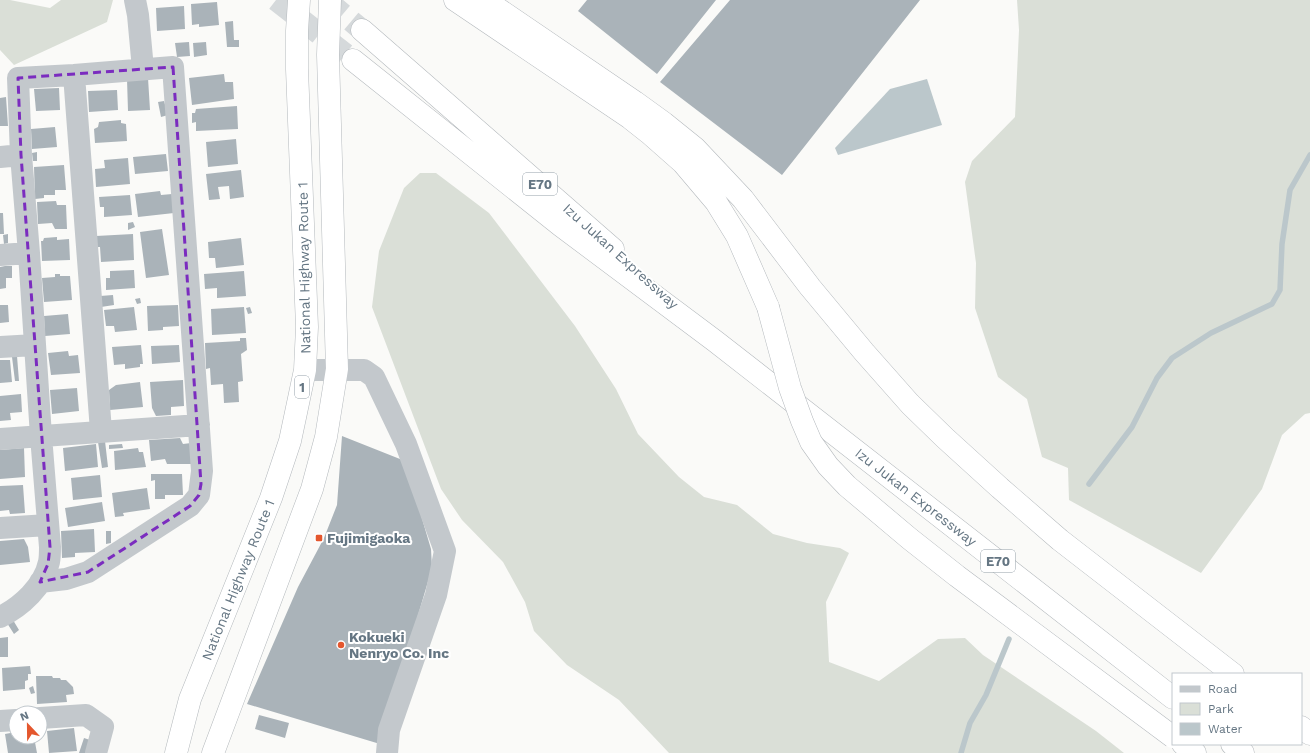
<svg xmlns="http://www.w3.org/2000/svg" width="1310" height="753" font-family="'Work Sans',sans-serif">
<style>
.green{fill:#dadfd7}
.water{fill:#bbc7cb}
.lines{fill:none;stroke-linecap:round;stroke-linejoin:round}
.stream{stroke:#bbc7cb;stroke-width:5.5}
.building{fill:#aab3b9}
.highway-tunnel{stroke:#d5d9db;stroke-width:22;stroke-dasharray:22 11;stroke-linecap:butt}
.highway-casing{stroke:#b4b9bd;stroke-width:23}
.minor{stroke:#c3c8cc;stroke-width:22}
.highway{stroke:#fff;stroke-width:22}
.highway-bridge-casing{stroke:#b4b9bd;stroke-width:23;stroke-linecap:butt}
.highway-bridge{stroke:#fff;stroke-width:22}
.marked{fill:none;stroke:#7b2cbf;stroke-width:3;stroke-dasharray:8 5;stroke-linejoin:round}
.poi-dot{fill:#e4572e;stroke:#fff;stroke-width:1.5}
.labels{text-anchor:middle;stroke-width:4;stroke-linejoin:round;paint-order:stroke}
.shield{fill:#fff;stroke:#939fa8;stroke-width:1}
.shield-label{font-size:13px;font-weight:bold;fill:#657683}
.street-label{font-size:14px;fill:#657683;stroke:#fff}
.poi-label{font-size:14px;font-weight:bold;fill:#657683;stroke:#fff;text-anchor:start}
</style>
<rect width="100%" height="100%" fill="#fafaf8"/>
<path class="green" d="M0,0H10L50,8L61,0H113L107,22L14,65L0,50Z
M1017,0H1310V413L1305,414L1282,435L1262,489L1201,573L1069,500L1068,468L1042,457L1027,399L998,377L975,308L976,263L965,182L972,161L1015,117L1019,30Z
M420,173H436L489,213L575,326L616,389L638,434L679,477L704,497L737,505L773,534L807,543L840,548L849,553L826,602L829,662L879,681L938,639L965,638L983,655L1096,731L1124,753H669L619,700L567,665L534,631L525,602L503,562L462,520L441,489L372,307L379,251L404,188Z"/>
<path class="water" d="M927,79L942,125L838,155L835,148L890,89Z"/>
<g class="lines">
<path class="stream" d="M1089,484L1132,427L1157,378L1172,358L1211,333L1272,304L1280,290L1282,244L1290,190L1310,155
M961,753L970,723L986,695L1009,639"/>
</g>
<path class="building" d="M587,0H716L657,74L578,11Z
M730,0H920L782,175L660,82Z
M217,2L219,25L199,27V24L192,25L191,4Z
M184,6L185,29L157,31L156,8Z
M233,21L234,40H239V47H227L225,22Z
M189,42L190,56L177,57L175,43Z
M206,42L207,55L194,57L193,43Z
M224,74L225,82H233L234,99L192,105L189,78Z
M148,78L150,110L128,111L127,79Z
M59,88L60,110L36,111L34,89Z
M117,90L118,110L89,112L88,91Z
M6,97L8,126H0V98Z
M164,101L168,115L161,117L158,102Z
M237,106L238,129L196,131V122L192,123V113H195L196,109Z
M121,120V123L126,124L127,141L95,143L94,129L98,127L99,122Z
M55,127L57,147L32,149L31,129Z
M236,139L238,164L208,167L206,142Z
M37,152V161H33L32,153Z
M166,154L168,171L135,174L133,157Z
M128,158L130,184L96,187L95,169L105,168L104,160Z
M64,165L66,190H55V195H44V198L35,199L34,167Z
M241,170L244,197L230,199L229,186L218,187L220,199L209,200L206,174Z
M160,191L161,195L172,194L174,213L138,217L135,194Z
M130,195L132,215L104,217V207H100L99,197Z
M56,201L57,205H66L67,229H55L52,223L38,224L37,202Z
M0,213H3L4,234H0Z
M133,222L135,227L128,230V223Z
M162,229L169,275L146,278L140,232Z
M8,234V243L4,244L3,235Z
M133,234L134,260L101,262L100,247H97L96,236Z
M57,237V240L69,239L70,260L42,261L41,241H43L44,238Z
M241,238L244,265L216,268L215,258H209L208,242Z
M5,266H12V278H6V288L0,289V267Z
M134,270L135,288L106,290V278H110V271Z
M244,271L246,296L217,298V288L205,289L204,274Z
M55,274H60V276H70L72,300L44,302L42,278L55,277Z
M113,295L114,305L101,307L100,296Z
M140,298L141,303L137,304L135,299Z
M0,305H8L9,322L0,323Z
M178,305L179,326L163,327V330L148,331L147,306Z
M134,307L137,330L115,332L114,326H106L104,310Z
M244,307L246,333L212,335L211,309Z
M250,307L252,313L248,314L246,308Z
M68,314L70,334L45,336L44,316Z
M240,338H246L247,350L241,354L243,381L238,382L239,402L224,403L223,384L211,385L210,368L206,369L205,343L240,341Z
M141,345L143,364H140V367L125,369V364L114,365L112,347Z
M179,345L180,362L152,364L151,346Z
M68,351L69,356L78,355L80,373L51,375L48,353Z
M17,356L19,381H15L12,357Z
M0,360H10L12,382L0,383Z
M183,380L184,406L171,407V415L156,416L152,408L150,382Z
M140,382L143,407L110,410L109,390L116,385Z
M77,388L79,411L52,414L50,390Z
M21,394L22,412L10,413L11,420L0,421V396Z
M342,436L405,461L431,549L432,568L380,744L247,704L298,587L324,538L337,505Z
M180,438L183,444L191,443V464H167L165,459L151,461L149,440Z
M105,441L108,467L102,468L98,442Z
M96,444L98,467L65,471L63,448Z
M122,444L123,448L109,449V445Z
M24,448L25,477L0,479V450Z
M138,448L139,452H143L146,467L115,470L114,451Z
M151,474H182L183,495H165V499H155V480L151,481Z
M100,475L102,497L73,500L71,478Z
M23,485L25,513L10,514L9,510L0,511V486Z
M147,488L150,509L123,513L124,516L115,517L112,493Z
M102,502L105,521L68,527L65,508Z
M94,529L95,552L75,553V557L62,558L61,531Z
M106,531H111V543L106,544Z
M24,539L28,547L30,562L0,565V541Z
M13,620L19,630L14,634L7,623Z
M8,637V657H0V638Z
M30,666L31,674H28V680L25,681V689L3,691L2,668Z
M36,676H52L53,678H60L61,680H66L73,687L74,694L66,695L67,702L37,704Z
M33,686L35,693L31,694L29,688Z
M259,715L289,723L285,738L255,729Z
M74,728L77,751L49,753L47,731Z
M16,732V737H34L37,753H8L5,734Z
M84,738L90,740L86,753H79Z"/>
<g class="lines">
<path class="highway-tunnel" d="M276,0L353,60
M326,0L362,30"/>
<defs>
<path id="highway" d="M455,0L630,118L649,133L683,163L716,202L737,236L768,307
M485,0L635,102L664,123L695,148L743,199L810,287L864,352L910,404L945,438L1000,488L1060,540L1233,674
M362,30L613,249
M353,60L560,225L715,341L1173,698
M1301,727L1310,734
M1183,744L1195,753
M1232,744L1243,753
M176,753L190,699L271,498L290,441L305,370L307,327L297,69V31L299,0
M213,753L312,489L326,437L337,369L328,55L330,0"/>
</defs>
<use href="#highway" class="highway-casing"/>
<path class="minor" d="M135,0L138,15L143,69
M74,75L101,431
M0,157L21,155
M0,255L29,253
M0,347L35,345
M305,370H364L374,377L406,444L445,551L436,595L389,730L387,753
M0,439L199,425
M0,528L48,525
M0,617C21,607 44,586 49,562C50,557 50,552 50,547L41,436L29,253L21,155L18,78L74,75L173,67L202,471L199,495L190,506L88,572L66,579L40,582
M40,718L86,715L103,727L96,753
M0,721L16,720"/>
<use href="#highway" class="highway"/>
<defs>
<path id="highway-bridge" d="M768,307L790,388L802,421L811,442L828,466L847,486L910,539L957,576L1173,737"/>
</defs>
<use href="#highway-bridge" class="highway-bridge-casing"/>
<use href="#highway-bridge" class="highway-bridge"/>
</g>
<path class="marked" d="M173,67L201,484L199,495L190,506L88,572L40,582L48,564L50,547L21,155L18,78Z"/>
<g class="poi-dot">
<rect x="315" y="534" width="8" height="8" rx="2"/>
<circle cx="341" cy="645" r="4"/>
</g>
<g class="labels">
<g class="shield">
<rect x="523" y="173" width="34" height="22" rx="3"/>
<rect x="295" y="376" width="14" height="22" rx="3"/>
<rect x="981" y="550" width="34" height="22" rx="3"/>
</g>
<g class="shield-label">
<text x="540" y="189">E70</text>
<text x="302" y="392">1</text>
<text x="998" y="566">E70</text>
</g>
<g class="street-label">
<text transform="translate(621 256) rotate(42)" y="5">Izu Jukan Expressway</text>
<text transform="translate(304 268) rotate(-91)" y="5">National Highway Route 1</text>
<text transform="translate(916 497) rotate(38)" y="5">Izu Jukan Expressway</text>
<text transform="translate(238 580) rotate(-68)" y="5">National Highway Route 1</text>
</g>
<g class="poi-label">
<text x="327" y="543">Fujimigaoka</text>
<text x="349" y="642">Kokueki<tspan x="349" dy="16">Nenryo Co. Inc</tspan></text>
</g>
</g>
<rect x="1172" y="673" width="130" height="72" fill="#ffffff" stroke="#c1c8cd"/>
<rect x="1180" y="686" width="20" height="6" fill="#c3c8cc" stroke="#c1c8cd"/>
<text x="1208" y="693" font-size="12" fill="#657683">Road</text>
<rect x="1180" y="703" width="20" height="12" fill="#dadfd7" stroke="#c1c8cd"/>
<text x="1208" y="713" font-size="12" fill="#657683">Park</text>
<rect x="1180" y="723" width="20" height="12" fill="#bbc7cb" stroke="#c1c8cd"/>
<text x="1208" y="733" font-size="12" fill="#657683">Water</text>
<g transform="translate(28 725) rotate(338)"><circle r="19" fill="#ffffff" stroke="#c1c8cd"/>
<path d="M0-3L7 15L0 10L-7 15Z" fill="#e4572e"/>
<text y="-6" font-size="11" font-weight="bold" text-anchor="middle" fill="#657683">N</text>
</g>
</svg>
